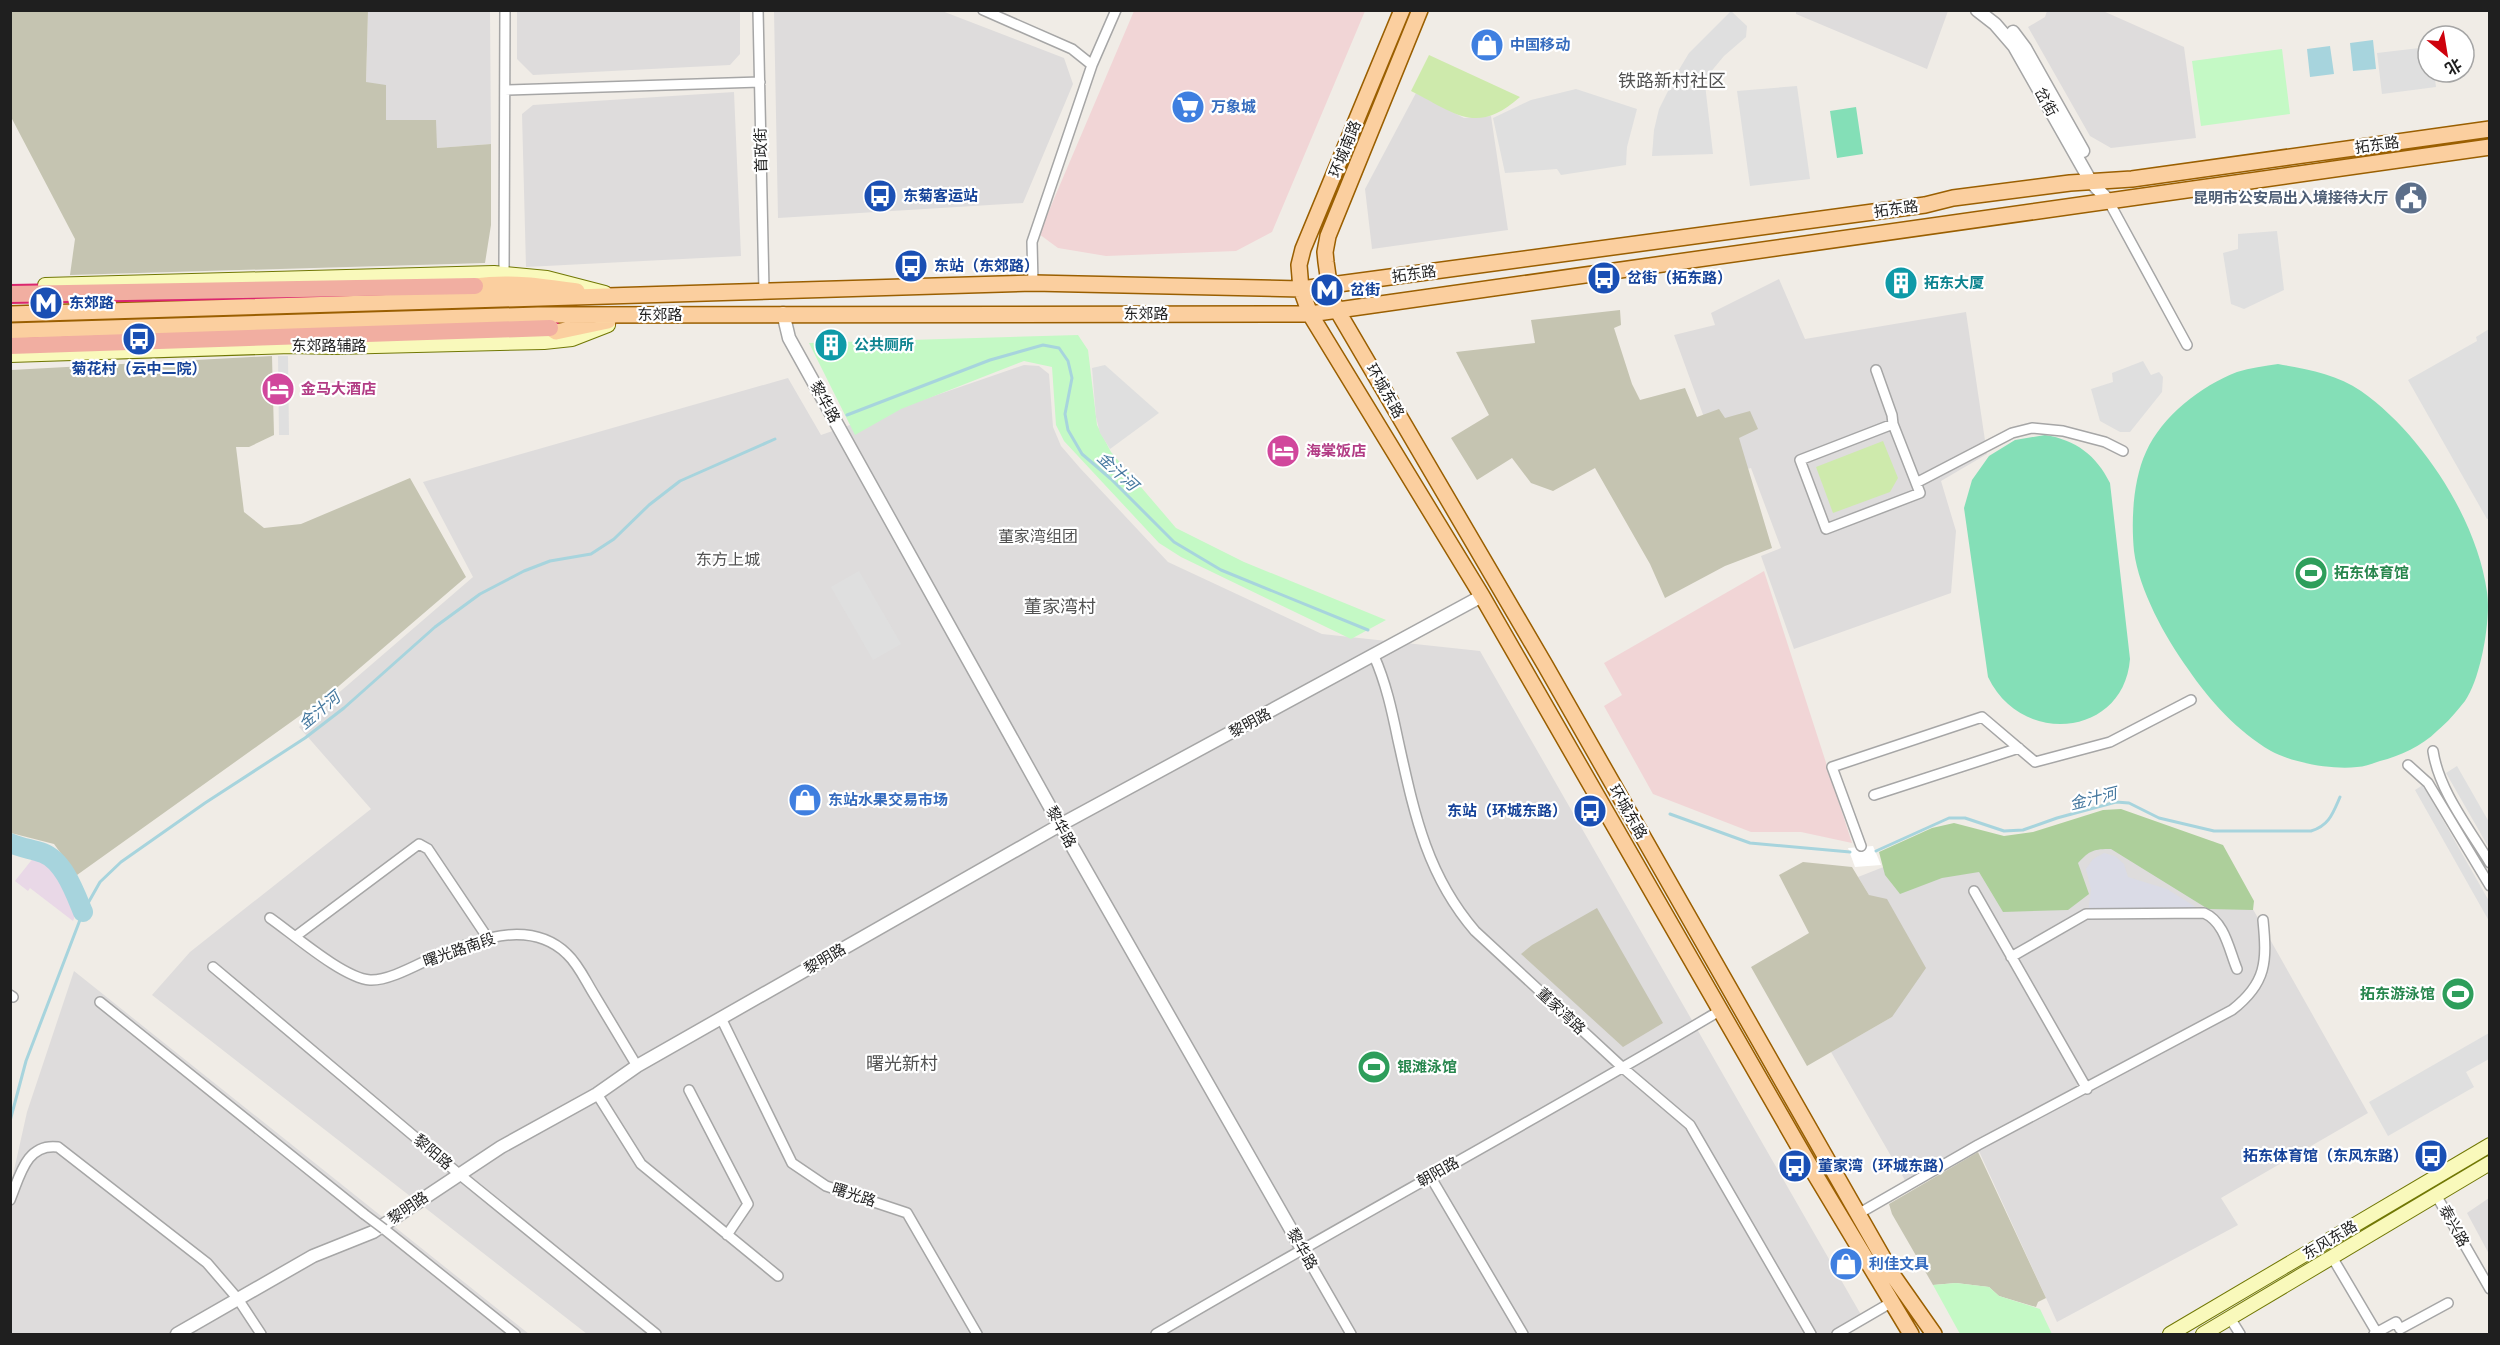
<svg xmlns="http://www.w3.org/2000/svg" width="2500" height="1345" font-family="Lato,'Noto Sans SC',sans-serif">
<style>
.residential{fill:#dedcdc}
.commercial{fill:#f1d5d6}
.industrial{fill:#e9d8e7}
.construction{fill:#c5c4b1}
.grass{fill:#ceeaac}
.forest{fill:#adcf9b}
.park{fill:#c4f9c5}
.pitch{fill:#84dfb7}
.parking{fill:#dfdfdf}
.plaza{fill:#dadbe6}
.water{fill:#a7d4dd}
.pier{fill:#fff}
.lines{fill:none;stroke-linecap:round;stroke-linejoin:round}
.stream{stroke:#a7d4dd;stroke-width:3}
.river{stroke:#a7d4dd;stroke-width:20}
.minor-casing{stroke:#a6a6a6;stroke-width:12}
.tertiary-casing{stroke:#a6a6a6;stroke-width:15}
.secondary-casing{stroke:#717805;stroke-width:16}
.primary-casing{stroke:#9a5f01;stroke-width:18}
.trunk-casing{stroke:#db266e;stroke-width:20}
.minor{stroke:#fff;stroke-width:9}
.tertiary{stroke:#fff;stroke-width:12}
.secondary{stroke:#f9f9bb;stroke-width:14}
.primary{stroke:#fbcf9f;stroke-width:15}
.trunk{stroke:#f1aea1;stroke-width:16}
.minor-bridge-casing{stroke:#a6a6a6;stroke-width:12;stroke-linecap:butt}
.minor-bridge{stroke:#fff;stroke-width:9}
.labels{text-anchor:middle;stroke-width:4.5;stroke-linejoin:round;paint-order:stroke}
.shop-label{font-size:15px;font-weight:bold;fill:#366cbe;stroke:#fff;text-anchor:start}
.street-label{font-size:15px;fill:#1f1f1f;stroke:#fff}
.transit-label{font-size:15px;font-weight:bold;fill:#164399;stroke:#fff;text-anchor:start}
.service-label{font-size:15px;font-weight:bold;fill:#4e5e75;stroke:#fff;text-anchor:end}
.culture-label{font-size:15px;font-weight:bold;fill:#0d838f;stroke:#fff;text-anchor:start}
.hotel-label{font-size:15px;font-weight:bold;fill:#b23c85;stroke:#fff;text-anchor:start}
.leisure-label{font-size:15px;font-weight:bold;fill:#27864d;stroke:#fff;text-anchor:start}
.water-label{font-size:16px;font-style:italic;fill:#45789f;stroke:#fff}
.neighbourhood-label{font-size:16px;fill:#525252;stroke:#fff}
.quarter-label{font-size:18px;fill:#525252;stroke:#fff}
</style>
<rect width="100%" height="100%" fill="#f0ece6"/>
<path class="residential" d="M1796,10H1946L1948,11L1927,69L1796,14Z
M368,11H490L491,144L437,148L386,120L366,82Z
M517,11H740V54L730,65L533,75L517,59Z
M774,11H942L1064,58L1073,84L1023,203L778,218Z
M2047,11H2103L2184,47L2196,138L2111,148L2090,136L2028,27L2045,17Z
M734,92L741,256L526,267L522,114L533,105Z
M1416,93L1464,118L1491,116L1508,230L1372,249L1365,189Z
M1779,279L1805,339L1966,312L1987,454L1941,481L1956,531L1951,593L1794,649L1761,556L1781,548L1751,468L1725,475L1674,335L1715,325L1711,313Z
M1024,365L1039,366L1049,374L1053,427L1061,446L1080,468L1168,562L1322,634L1480,651L1864,1320L1839,1334H587L152,995L190,952L371,809L299,727L473,577L423,482L788,378L821,435Z
M2106,817L2215,842L2368,1113L2221,1198L2238,1225L2057,1322L1978,1149L1910,1189L1831,1052L1892,1017L1869,895L1858,877L1932,848L2025,843Z
M74,971L529,1334H11V1184L27,1112Z
M2489,1198V1254L2467,1213Z"/>
<path class="commercial" d="M1134,11H1365L1272,232L1236,251L1106,256L1058,248L1039,234Z
M1764,571L1852,843L1801,832H1751L1653,794L1604,706L1622,695L1604,663Z"/>
<path class="industrial" d="M34,857L46,863L57,875L74,907L75,916L73,921L30,888L28,891L15,881Z"/>
<path class="construction" d="M10,11H368L366,82L386,85V120H436L437,148L491,144V225L485,263L70,275L75,239L11,117Z
M1620,310L1621,325L1614,328L1632,384L1640,400L1685,388L1697,417L1719,409L1725,418L1750,411L1758,429L1739,438L1772,548L1725,566L1665,598L1650,564L1595,468L1553,491L1531,483L1512,458L1477,480L1451,438L1489,415L1456,352L1535,343L1531,320Z
M272,356L274,435L249,447H236L244,512L264,528L301,524L410,478L466,577L326,697L77,875L54,844L11,833V370Z
M1803,862L1852,867L1869,895L1887,899L1926,968L1892,1017L1807,1066L1751,967L1809,933L1779,875Z
M1597,908L1663,1023L1623,1047L1521,954L1532,945Z
M1978,1152L2046,1298L2038,1302L2036,1307L1999,1296L1989,1287L1956,1283L1933,1285L1892,1214L1889,1204Z"/>
<path class="grass" d="M1429,55L1520,97C1476,136 1455,113 1411,91Z
M1883,441L1898,478L1890,492L1833,513L1816,467Z"/>
<path class="forest" d="M2121,809L2223,845L2254,901L2253,910L2208,909L2111,849C2094,849 2090,850 2078,863L2089,894L2068,910L2003,912L1979,872L1942,878L1900,894L1885,875L1879,852L1932,828L1954,823L2004,836L2033,832L2103,810Z"/>
<path class="park" d="M2282,49L2290,114L2201,126L2192,61Z
M1078,335L1088,350L1097,425L1111,452L1176,528L1244,562L1386,620L1351,639L1181,557L1159,543L1064,441L1056,425L1052,367L1024,361L901,409L855,435L809,343Z
M1956,1283L1989,1287L1999,1296L2040,1309L2052,1334H1960L1933,1285Z"/>
<path class="pitch" d="M1856,107L1863,154L1837,158L1830,111Z
M2278,364C2306,369 2337,374 2361,391C2421,433 2477,519 2487,592C2491,620 2481,678 2465,701C2457,711 2447,723 2437,731C2422,746 2400,756 2380,761C2373,763 2365,767 2357,767C2333,770 2293,763 2271,751C2237,731 2210,701 2188,669C2165,637 2139,590 2134,551C2131,521 2133,480 2146,452C2162,416 2201,386 2237,372C2250,368 2265,366 2278,364Z
M2045,435C2076,440 2096,455 2110,483L2130,659C2124,737 2021,747 1988,677L1964,508L1972,480L1989,456L2015,440Z"/>
<path class="parking" d="M1731,11L1747,26L1746,37L1724,56L1709,74L1705,84L1713,154L1652,156L1654,130L1659,109L1677,73L1689,53Z
M2428,47V72H2434L2436,87L2382,94L2377,53Z
M1797,86L1810,179L1750,186L1737,91Z
M1576,89L1637,109L1627,147L1626,165L1561,175L1557,169L1505,173L1493,118L1531,100Z
M2277,231L2284,290L2244,309L2231,304L2223,253L2238,249V234Z
M2489,329L2490,518L2487,519L2408,380L2477,341L2476,337Z
M278,356H288L289,435H279Z
M2143,361L2151,375L2159,372L2163,377L2162,392L2130,432H2120L2100,421L2091,389L2113,382L2112,373Z
M1105,365L1159,413L1110,449L1100,433L1096,417L1092,368Z
M859,571L901,644L873,660L831,587Z
M2457,766L2489,822V848L2446,773Z
M2423,785L2489,901V921L2415,790Z
M2489,1033V1059L2466,1072L2474,1087L2388,1136L2369,1102Z"/>
<path class="plaza" d="M2104,853L2115,856L2124,864L2128,877L2167,889L2202,911L2088,912L2091,890L2086,869L2093,859Z"/>
<path class="water" d="M2373,40L2376,69L2353,71L2350,43Z
M2330,46L2334,74L2310,77L2307,49Z"/>
<path class="pier" d="M1873,846L1881,865L1855,867L1848,848Z"/>
<g class="lines">
<path class="stream" d="M847,415L990,360L1043,345L1059,348L1068,361L1072,378L1065,414L1068,430L1082,454L1111,479L1174,542L1221,570L1368,630
M1670,814L1750,843L1850,852
M1876,851L1949,818H1965L2004,831L2023,830L2057,818L2116,802L2129,803L2159,818L2214,831H2311C2329,826 2333,813 2340,797
M10,1121L26,1061L83,912L100,882L121,862L205,803L305,738L344,708L435,627L480,594L524,571L550,561L591,554L614,539L649,505L680,481L775,439"/>
<path class="river" d="M10,843C21,848 32,849 43,853C64,861 75,893 83,912"/>
<defs>
<path id="minor" d="M758,10L764,290
M983,10L1072,49L1092,65L1032,242L1033,283
M1092,65L1116,10
M505,90L760,82
M2108,200L2187,345
M504,273L505,10
M1876,370L1892,415L1893,424
M1893,424L1920,493L1826,529L1800,460Z
M1916,483L2012,433L2032,428L2063,431L2105,442L2123,451
M1374,656C1386,683 1392,711 1398,740C1414,812 1426,874 1475,931L1623,1068L1690,1125L1811,1334
M2433,751C2439,791 2469,828 2490,863
M2408,765L2428,783L2490,886
M1874,795L2019,748
M1861,846L1832,767L1982,717L2035,762L2110,742L2191,700
M1974,891L2087,1089
M270,918C293,934 343,978 370,980C391,981 423,961 443,953C482,938 532,920 567,954C579,965 586,982 595,996C609,1019 623,1043 637,1066
M296,936L419,844L428,849L487,937
M2011,957L2086,914L2204,913C2225,922 2229,950 2237,969
M213,967L459,1174L656,1334
M10,995L13,997
M100,1002L364,1214
M721,1018L792,1163L826,1186L907,1213L977,1334
M689,1090L748,1204L727,1235
M597,1094L641,1164L778,1276
M1430,1176L1523,1334
M2436,1195L2490,1289
M10,1200C20,1176 26,1143 58,1147L207,1263L238,1299L261,1334
M1858,1214L1978,1145L2232,1010C2267,983 2267,961 2263,920
M384,1229L515,1334
M1302,1249L1351,1334
M2332,1257L2377,1333
M2230,1318L2240,1334
M1156,1334C1343,1224 1534,1121 1721,1010
M1837,1334L1892,1302
M2374,1334L2396,1322L2400,1329L2448,1303"/>
<path id="tertiary" d="M1977,10L1995,24L2014,46L2091,182L2108,200
M2013,32L2025,48L2083,151
M783,313L789,338L1060,825L1302,1249
M177,1334L313,1256L373,1232L501,1147L597,1094L637,1066L1060,825L1482,596"/>
<path id="secondary" d="M45,285L494,273L547,278L605,293
M10,355L291,346L334,347L544,342L572,339L608,325
M2170,1334L2490,1145
M2203,1334L2490,1163"/>
<path id="primary" d="M1402,10L1303,249L1299,265L1301,289L1310,314L1482,596L1807,1161L1911,1334
M1420,10L1328,236L1325,252L1326,262L1331,297L1337,310L1545,665L1894,1277L1934,1334
M475,286C510,281 543,286 577,291
M10,314L1033,283L1301,289L1925,205L1953,198L2070,183L2132,179L2490,129
M550,328L556,332L608,321
M10,331L538,315L1310,314L2490,147"/>
<path id="trunk" d="M10,294L475,286
M10,346L550,328"/>
</defs>
<use href="#minor" class="minor-casing"/>
<use href="#tertiary" class="tertiary-casing"/>
<use href="#secondary" class="secondary-casing"/>
<use href="#primary" class="primary-casing"/>
<use href="#trunk" class="trunk-casing"/>
<use href="#minor" class="minor"/>
<use href="#tertiary" class="tertiary"/>
<use href="#secondary" class="secondary"/>
<use href="#primary" class="primary"/>
<use href="#trunk" class="trunk"/>
<defs>
<path id="minor-bridge" d="M364,1214L384,1229"/>
</defs>
<use href="#minor-bridge" class="minor-bridge-casing"/>
<use href="#minor-bridge" class="minor-bridge"/>
</g>
<defs>
<symbol id="shop-disc" viewBox="-11 -11 22 22"><circle r="9.5" fill="#3f7fe0" stroke="#fff"/><path d="M-5-2.5h2.3a2.7 3.5 0 0 1 5.4 0H5L5.5 6h-11ZM-1.5-2.5h3a1.5 2.3 0 0 0-3 0Z" fill="#fff"/></symbol>
<symbol id="supermarket-disc" viewBox="-11 -11 22 22"><circle r="9.5" fill="#3f7fe0" stroke="#fff"/><path d="M-6-5.5h2.5l.6 2H6L4.5 2H-2.5L-4.4-4H-6ZM-1.5 3.2a1.3 1.3 0 1 0 .1 0ZM3 3.2a1.3 1.3 0 1 0 .1 0Z" fill="#fff"/></symbol>
<symbol id="bus-disc" viewBox="-11 -11 22 22"><circle r="9.5" fill="#1a4fb4" stroke="#fff"/><path d="M-5-6H5V4H4V6H2V4H-2V6H-4V4H-5ZM-3.5-4V0h7V-4ZM-3.5 1.2v1.5H-2V1.2ZM2 1.2v1.5H3.5V1.2Z" fill="#fff"/></symbol>
<symbol id="civic-disc" viewBox="-11 -11 22 22"><circle r="9.5" fill="#5c6f8a" stroke="#fff"/><path d="M-.6-6.5H3V-4.5H.6V-3L4-1V1h2V6H-6V1h2V-1L-.6-3ZM-1.2 2.5V6h2.4V2.5Z" fill="#fff"/></symbol>
<symbol id="building-disc" viewBox="-11 -11 22 22"><circle r="9.5" fill="#0f9aa8" stroke="#fff"/><path d="M-4-6H4V6H1V3H-1V6H-4ZM-2.5-4.3h1.7v1.8h-1.7ZM.8-4.3h1.7v1.8H.8ZM-2.5-1h1.7V.8h-1.7ZM.8-1h1.7V.8H.8Z" fill="#fff"/></symbol>
<symbol id="metro-disc" viewBox="-11 -11 22 22"><circle r="9.5" fill="#1a4fb4" stroke="#fff"/><path d="M-5.5 5V-5H-3L0 0L3-5H5.5V5H3V-.5L0 4L-3-.5V5Z" fill="#fff"/></symbol>
<symbol id="hotel-disc" viewBox="-11 -11 22 22"><circle r="9.5" fill="#d1479c" stroke="#fff"/><path d="M-6-4.5h1.5V1H6V5H4.5V3h-9V5H-6ZM-4 0a1.8 1.8 0 1 1 3.6 0ZM.5 0V-2.5h3Q6-2.5 6 0Z" fill="#fff"/></symbol>
<symbol id="stadium-disc" viewBox="-11 -11 22 22"><circle r="9.5" fill="#2e9e5b" stroke="#fff"/><path d="M0-5a6.5 5 0 1 0 0 10a6.5 5 0 1 0 0-10ZM-3.5-1.8h7v3.6h-7Z" fill="#fff"/></symbol>
</defs>
<g fill-rule="evenodd">
<use href="#shop-disc" x="1468" y="26" width="38" height="38"/>
<use href="#supermarket-disc" x="1169" y="88" width="38" height="38"/>
<use href="#bus-disc" x="861" y="177" width="38" height="38"/>
<use href="#civic-disc" x="2392" y="179" width="38" height="38"/>
<use href="#bus-disc" x="892" y="247" width="38" height="38"/>
<use href="#bus-disc" x="1585" y="259" width="38" height="38"/>
<use href="#building-disc" x="1882" y="264" width="38" height="38"/>
<use href="#metro-disc" x="1308" y="271" width="38" height="38"/>
<use href="#metro-disc" x="27" y="284" width="38" height="38"/>
<use href="#bus-disc" x="120" y="320" width="38" height="38"/>
<use href="#building-disc" x="812" y="326" width="38" height="38"/>
<use href="#hotel-disc" x="259" y="370" width="38" height="38"/>
<use href="#hotel-disc" x="1264" y="432" width="38" height="38"/>
<use href="#stadium-disc" x="2292" y="554" width="38" height="38"/>
<use href="#shop-disc" x="786" y="781" width="38" height="38"/>
<use href="#bus-disc" x="1571" y="792" width="38" height="38"/>
<use href="#stadium-disc" x="2439" y="975" width="38" height="38"/>
<use href="#stadium-disc" x="1355" y="1048" width="38" height="38"/>
<use href="#bus-disc" x="2412" y="1137" width="38" height="38"/>
<use href="#bus-disc" x="1776" y="1147" width="38" height="38"/>
<use href="#shop-disc" x="1827" y="1245" width="38" height="38"/>
</g>
<g class="labels">
<g class="shop-label">
<text x="1510" y="50">中国移动</text>
<text x="1211" y="112">万象城</text>
<text x="828" y="805">东站水果交易市场</text>
<text x="1869" y="1269">利佳文具</text>
</g>
<g class="street-label">
<text transform="translate(2046 102) rotate(61)" y="5">岔街</text>
<text transform="translate(2377 145) rotate(-8)" y="5">拓东路</text>
<text transform="translate(1345 149) rotate(-68)" y="5">环城南路</text>
<text transform="translate(761 150) rotate(-91)" y="5">首政街</text>
<text transform="translate(1896 209) rotate(-8)" y="5">拓东路</text>
<text transform="translate(1414 274) rotate(-8)" y="5">拓东路</text>
<text x="1146" y="319">东郊路</text>
<text x="660" y="320">东郊路</text>
<text x="329" y="351">东郊路辅路</text>
<text transform="translate(1385 391) rotate(60)" y="5">环城东路</text>
<text transform="translate(825 402) rotate(61)" y="5">黎华路</text>
<text transform="translate(1250 723) rotate(-28)" y="5">黎明路</text>
<text transform="translate(1628 812) rotate(60)" y="5">环城东路</text>
<text transform="translate(1061 827) rotate(61)" y="5">黎华路</text>
<text transform="translate(459 950) rotate(-19)" y="5">曙光路南段</text>
<text transform="translate(825 959) rotate(-30)" y="5">黎明路</text>
<text transform="translate(1561 1011) rotate(43)" y="5">董家湾路</text>
<text transform="translate(433 1152) rotate(40)" y="5">黎阳路</text>
<text transform="translate(1438 1172) rotate(-29)" y="5">朝阳路</text>
<text transform="translate(854 1195) rotate(18)" y="5">曙光路</text>
<text transform="translate(408 1208) rotate(-34)" y="5">黎明路</text>
<text transform="translate(2454 1226) rotate(61)" y="5">泰兴路</text>
<text transform="translate(2330 1240) rotate(-31)" y="5">东风东路</text>
<text transform="translate(1302 1249) rotate(60)" y="5">黎华路</text>
</g>
<g class="transit-label">
<text x="903" y="201">东菊客运站</text>
<text x="934" y="271">东站（东郊路）</text>
<text x="1627" y="283">岔街（拓东路）</text>
<text x="1350" y="295">岔街</text>
<text x="69" y="308">东郊路</text>
<text x="139" y="374" text-anchor="middle">菊花村（云中二院）</text>
<text x="1567" y="816" text-anchor="end">东站（环城东路）</text>
<text x="2408" y="1161" text-anchor="end">拓东体育馆（东风东路）</text>
<text x="1818" y="1171">董家湾（环城东路）</text>
</g>
<g class="service-label">
<text x="2388" y="203">昆明市公安局出入境接待大厅</text>
</g>
<g class="culture-label">
<text x="1924" y="288">拓东大厦</text>
<text x="854" y="350">公共厕所</text>
</g>
<g class="hotel-label">
<text x="301" y="394">金马大酒店</text>
<text x="1306" y="456">海棠饭店</text>
</g>
<g class="leisure-label">
<text x="2334" y="578">拓东体育馆</text>
<text x="2435" y="999" text-anchor="end">拓东游泳馆</text>
<text x="1397" y="1072">银滩泳馆</text>
</g>
<g class="water-label">
<text transform="translate(1118 471) rotate(43)" y="6">金汁河</text>
<text transform="translate(319 710) rotate(-40)" y="6">金汁河</text>
<text transform="translate(2093 798) rotate(-14)" y="6">金汁河</text>
</g>
<g class="neighbourhood-label">
<text x="1038" y="542">董家湾组团</text>
<text x="728" y="565">东方上城</text>
</g>
<g class="quarter-label">
<text x="1672" y="87">铁路新村社区</text>
<text x="1060" y="613">董家湾村</text>
<text x="902" y="1070">曙光新村</text>
</g>
</g>
<rect width="2500" height="1345" fill="none" stroke="#1f1f1f" stroke-width="24"/>
<g transform="translate(2446 54) rotate(150)"><circle r="28" fill="#ffffff" stroke="#a5a5a5" stroke-width="1.5"/>
<path d="M0-4.5L10 22L0 15L-10 22Z" fill="#ce010c"/>
<text y="-9" font-size="16" font-weight="bold" text-anchor="middle" fill="#1f1f1f">北</text>
</g>
</svg>
